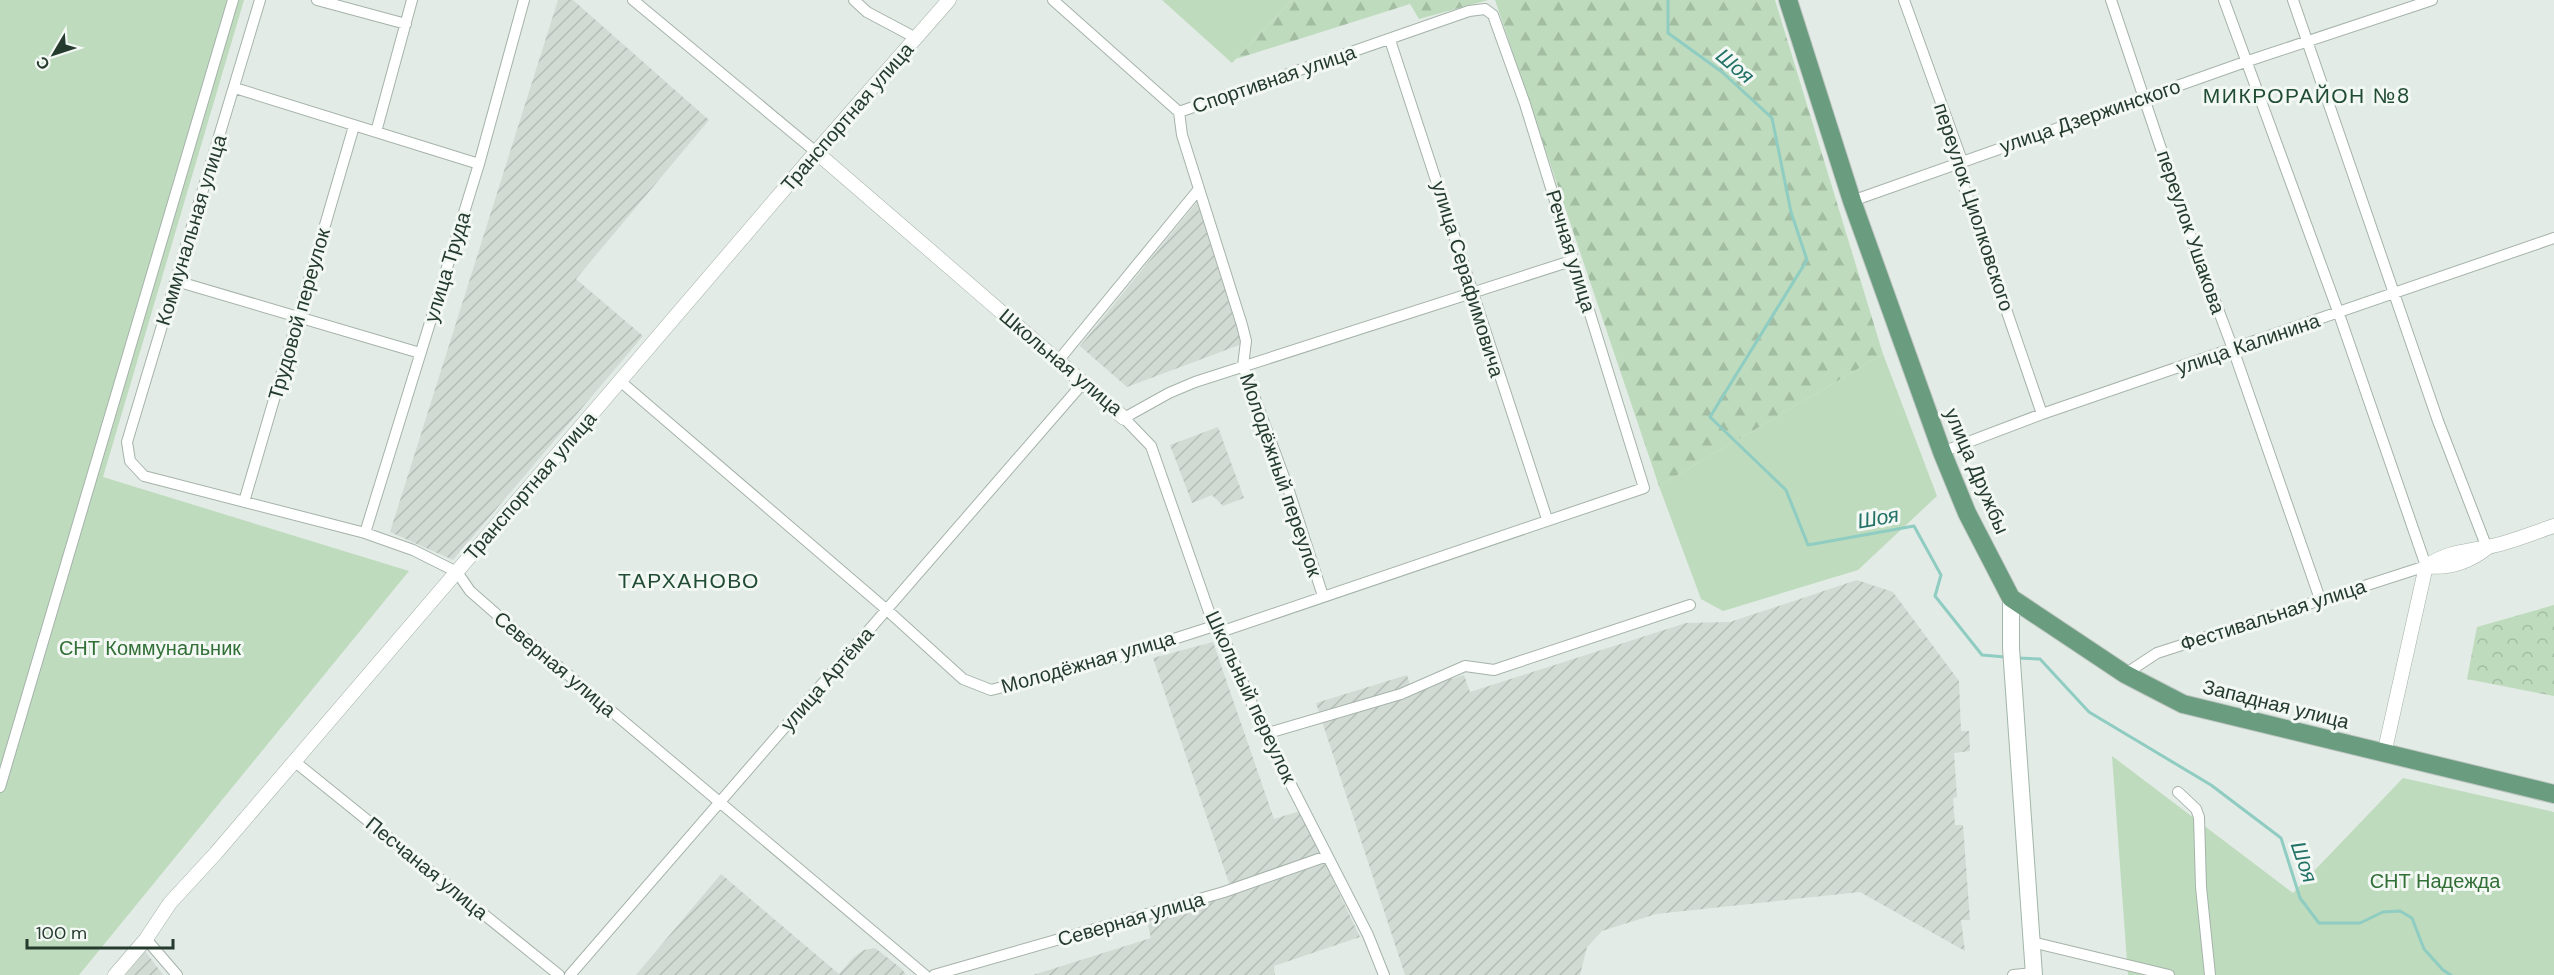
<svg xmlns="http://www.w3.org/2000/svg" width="2554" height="975" font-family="'DM Sans',sans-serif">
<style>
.industrial{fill:url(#industrial-furrows)}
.green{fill:#bedbbd}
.forest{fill:url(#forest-firs)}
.park{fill:url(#park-crowns)}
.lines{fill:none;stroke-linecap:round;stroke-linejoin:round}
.stream{stroke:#8fccc2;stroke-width:3}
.minor-casing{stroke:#a5b3aa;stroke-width:12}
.tertiary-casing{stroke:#a5b3aa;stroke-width:15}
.secondary-casing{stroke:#a2b6a9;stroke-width:18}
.primary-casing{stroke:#c2c8c4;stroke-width:20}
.minor{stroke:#fff;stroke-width:10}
.tertiary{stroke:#fff;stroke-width:14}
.secondary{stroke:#fff;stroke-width:16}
.primary{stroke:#6a9d80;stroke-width:18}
.labels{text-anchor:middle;stroke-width:6;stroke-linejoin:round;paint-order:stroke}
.street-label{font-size:20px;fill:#243b2d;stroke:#f3f8f4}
.park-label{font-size:20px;fill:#316f36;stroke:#f3f8f4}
.water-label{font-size:21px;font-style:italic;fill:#227267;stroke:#f3f8f4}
.neighbourhood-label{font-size:21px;letter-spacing:1.5px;fill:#214c34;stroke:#f3f8f4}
</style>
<defs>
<pattern id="industrial-furrows" width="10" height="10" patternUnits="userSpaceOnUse" patternTransform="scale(1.5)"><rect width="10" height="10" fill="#d1dbd3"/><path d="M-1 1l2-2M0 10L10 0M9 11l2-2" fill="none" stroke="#b3bdb5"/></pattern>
<pattern id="forest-firs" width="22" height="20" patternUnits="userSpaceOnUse" patternTransform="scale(1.5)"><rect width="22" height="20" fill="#bedbbd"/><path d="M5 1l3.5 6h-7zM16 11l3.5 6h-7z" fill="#a3bda3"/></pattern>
<pattern id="park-crowns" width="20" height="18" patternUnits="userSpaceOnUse" patternTransform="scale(1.5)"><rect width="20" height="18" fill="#bedbbd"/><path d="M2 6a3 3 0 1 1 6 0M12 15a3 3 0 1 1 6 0" fill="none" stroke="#a3bda3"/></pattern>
</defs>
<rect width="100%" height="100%" fill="#e2ebe5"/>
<path class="industrial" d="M558,0H573L709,120L576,279L643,336L453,560L390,532Z
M1197,202L1242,344L1127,387L1080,346Z
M1218,427L1244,498L1223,506L1212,495L1192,503L1170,445Z
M1857,580L1893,592L1959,681L1961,731H1969L1970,751L1954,753L1957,797L1953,798L1955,825H1963L1970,920H1961L1965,951L1860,892L1656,914L1602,931L1587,947L1580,975H1405L1316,703L1407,675L1413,694L1451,677L1452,679L1464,675L1470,692L1686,623L1730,622Z
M1213,642L1274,819L1300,811L1360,937L1274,966L1275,975H1033L1151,938L1146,917L1232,892L1153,658Z
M721,874L839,974L854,957L864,950L875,948L902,969L906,975H636Z
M145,951L163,975H125Z"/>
<path class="green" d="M0,0H244L103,477L409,571L79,975H0Z
M1162,0H1292L1232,63Z
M1883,354L1937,496L1858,570L1723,611L1701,599L1659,486Z
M2112,756L2293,893L2403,778L2554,812V975H2128Z"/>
<path class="forest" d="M1292,0H1488L1419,19L1410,4L1236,59Z
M1495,0H1775L1883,354L1659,486Z"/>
<path class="park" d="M2554,605V696L2467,679L2477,627Z"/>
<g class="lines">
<path class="stream" d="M1668,0V33L1722,72L1772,118L1791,212L1807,260L1710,417L1786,490L1808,545L1914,526L1941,575L1935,596L1982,655L2005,657
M2018,658L2040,659L2089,712L2211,785L2281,838L2300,898L2319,923H2360L2383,912L2400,911L2412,918L2424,949L2443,970L2451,975"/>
<defs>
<path id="minor" d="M260,0L127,442L130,461L144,476L365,533L413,550L457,572L470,591L502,619L925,975
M317,0L406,24
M633,0L816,152
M854,0L867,12L916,38
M1053,0L1179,112
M1904,0L1962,161L1961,178L2042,414
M2111,0L2188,229L2233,349L2320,599
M2293,0L2438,421L2487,548
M1390,40L1547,519
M235,88L479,164
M1179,112L1182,135L1242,325L1246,341L1243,366L1288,488L1323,596
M376,132L412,0
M1852,201L2245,62L2432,0
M176,281L420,353
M1058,361L1199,189
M620,381L887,610L963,679L991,690L1118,657L1214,626L1226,630L1644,488L1525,104L1493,15L1485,9L1469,11L1179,112
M1942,452L2042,414L2554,238
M244,502L354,126
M365,533L479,164L524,0
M2125,674L2157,653L2426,566L2339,314L2224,0
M1265,734L1401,694L1465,666L1494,670L1690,605
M294,761L559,975
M0,787L233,0
M2178,792L2196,809L2199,817L2201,887L2210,975
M146,939L177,975
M2032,942L2169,975
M570,975L1083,383
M934,975L1224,892L1327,856
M1384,975L1368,935L1265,734L1227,646L1214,626L1151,446L1124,418L1169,393L1195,382L1574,260
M2013,975L2034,973"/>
<path id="tertiary" d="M816,152L1124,418
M2426,566C2448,552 2463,552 2487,547C2510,543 2532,533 2554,526
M2426,566C2448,569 2469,562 2487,548
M2384,754L2426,566
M115,975L146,939L170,903L216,853L816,152L949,0"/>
<path id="secondary" d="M2011,598V648L2034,975"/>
<path id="primary" d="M1788,0L1852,201L1942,452L1967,513L2011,598L2125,674L2183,704L2554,794"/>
</defs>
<use href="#minor" class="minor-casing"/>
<use href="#tertiary" class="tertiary-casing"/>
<use href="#secondary" class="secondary-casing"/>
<use href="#primary" class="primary-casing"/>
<use href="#minor" class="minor"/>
<use href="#tertiary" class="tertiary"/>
<use href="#secondary" class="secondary"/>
<use href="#primary" class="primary"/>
</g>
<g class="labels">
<g class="street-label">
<text transform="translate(1274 79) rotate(-19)" y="7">Спортивная улица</text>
<text transform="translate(2090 116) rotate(-19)" y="7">улица Дзержинского</text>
<text transform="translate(847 117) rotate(-49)" y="7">Транспортная улица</text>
<text transform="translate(1974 207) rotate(72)" y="7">переулок Циолковского</text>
<text transform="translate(191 230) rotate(-73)" y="7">Коммунальная улица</text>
<text transform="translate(2191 232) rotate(71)" y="7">переулок Ушакова</text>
<text transform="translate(1571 251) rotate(73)" y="7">Речная улица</text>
<text transform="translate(447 267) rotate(-73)" y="7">улица Труда</text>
<text transform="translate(1468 279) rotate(73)" y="7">улица Серафимовича</text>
<text transform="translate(299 314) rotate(-74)" y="7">Трудовой переулок</text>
<text transform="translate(2248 344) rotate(-19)" y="7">улица Калинина</text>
<text transform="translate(1061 362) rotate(40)" y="7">Школьная улица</text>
<text transform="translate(1977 471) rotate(67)" y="7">улица Дружбы</text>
<text transform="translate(1281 475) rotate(71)" y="7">Молодёжный переулок</text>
<text transform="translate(530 486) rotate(-49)" y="7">Транспортная улица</text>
<text transform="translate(2273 615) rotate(-18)" y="7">Фестивальная улица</text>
<text transform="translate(1088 662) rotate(-16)" y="7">Молодёжная улица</text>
<text transform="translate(555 664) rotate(40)" y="7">Северная улица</text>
<text transform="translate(827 679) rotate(-49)" y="7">улица Артёма</text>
<text transform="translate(1251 697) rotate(65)" y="7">Школьный переулок</text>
<text transform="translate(2276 704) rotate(14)" y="7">Западная улица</text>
<text transform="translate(427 868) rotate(39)" y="7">Песчаная улица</text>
<text transform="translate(1131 919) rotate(-16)" y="7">Северная улица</text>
</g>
<g class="park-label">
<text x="150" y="655">СНТ Коммунальник</text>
<text x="2435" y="888">СНТ Надежда</text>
</g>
<g class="water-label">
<text transform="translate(1735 66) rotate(40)" y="7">Шоя</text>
<text transform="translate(1878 518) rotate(-10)" y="7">Шоя</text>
<text transform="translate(2304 862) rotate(71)" y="7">Шоя</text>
</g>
<g class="neighbourhood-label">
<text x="2307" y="103">МИКРОРАЙОН №8</text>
<text x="689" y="588">ТАРХАНОВО</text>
</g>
</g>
<g transform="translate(54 54) rotate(231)" stroke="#f3f8f4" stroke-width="4.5" paint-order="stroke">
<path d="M0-4.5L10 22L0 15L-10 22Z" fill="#243b2d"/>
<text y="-9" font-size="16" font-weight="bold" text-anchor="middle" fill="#243b2d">С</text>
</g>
<path d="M27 939v9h146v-9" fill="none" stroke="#243b2d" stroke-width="3"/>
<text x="36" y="939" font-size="18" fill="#243b2d" stroke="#f3f8f4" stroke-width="4.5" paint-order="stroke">100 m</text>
</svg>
